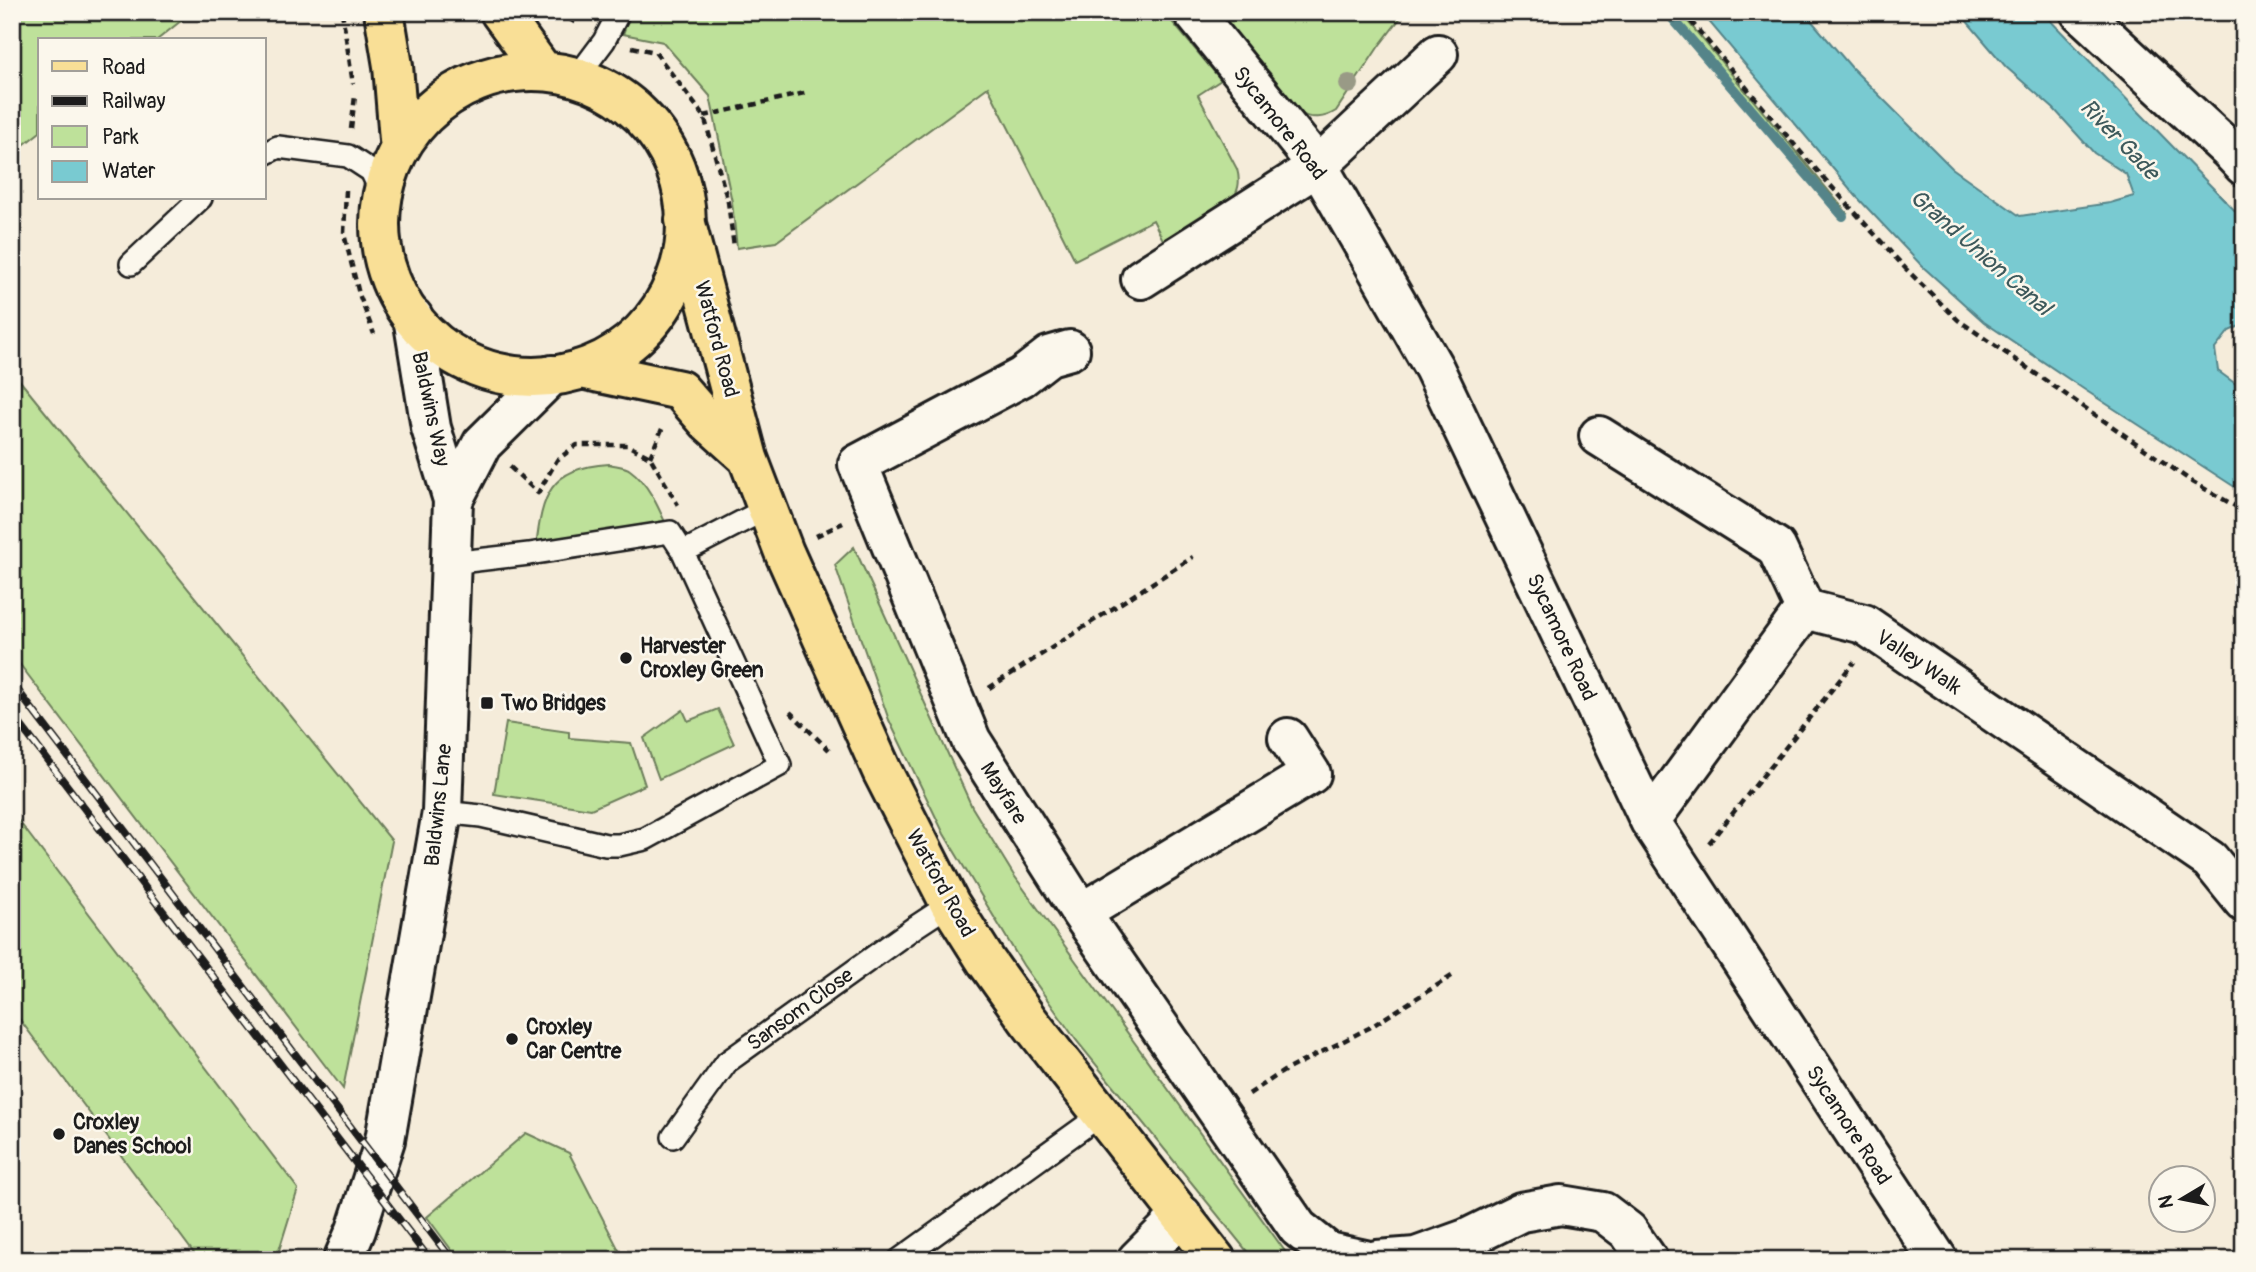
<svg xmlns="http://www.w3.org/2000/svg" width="2256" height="1272" font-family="Pangolin,sans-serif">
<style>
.green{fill:#bee19a;stroke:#6d7e5b;stroke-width:2}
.water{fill:#79cad1;stroke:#548489;stroke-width:2}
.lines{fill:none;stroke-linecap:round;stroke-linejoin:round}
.stream{stroke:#548489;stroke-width:10}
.lane-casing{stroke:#1c1c1c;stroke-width:26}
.street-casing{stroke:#1c1c1c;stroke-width:44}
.secondary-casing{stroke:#1c1c1c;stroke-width:44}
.primary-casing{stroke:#1c1c1c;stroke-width:44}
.path{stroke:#1c1c1c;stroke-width:4.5;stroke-dasharray:7 5;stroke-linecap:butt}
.lane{stroke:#fbf7ec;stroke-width:21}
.street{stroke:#fbf7ec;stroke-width:38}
.secondary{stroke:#fbf7ec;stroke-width:38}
.primary{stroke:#f9df96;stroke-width:38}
.rail-casing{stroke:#1c1c1c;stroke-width:8}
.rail{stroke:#fbf7ec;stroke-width:5;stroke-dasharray:16;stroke-linecap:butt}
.tree{fill:#999a86}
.poi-dot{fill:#1c1c1c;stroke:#fbf7ec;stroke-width:2.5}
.labels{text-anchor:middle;stroke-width:5;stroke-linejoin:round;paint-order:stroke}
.street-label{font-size:21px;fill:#1c1c1c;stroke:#fbf7ec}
.poi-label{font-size:21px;font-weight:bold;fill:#1c1c1c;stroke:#fbf7ec;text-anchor:start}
.water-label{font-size:23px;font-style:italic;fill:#3d595b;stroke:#fbf7ec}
</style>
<rect width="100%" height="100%" fill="#f5ecda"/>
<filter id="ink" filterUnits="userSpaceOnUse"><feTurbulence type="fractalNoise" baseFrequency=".0143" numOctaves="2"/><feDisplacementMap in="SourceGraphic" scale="14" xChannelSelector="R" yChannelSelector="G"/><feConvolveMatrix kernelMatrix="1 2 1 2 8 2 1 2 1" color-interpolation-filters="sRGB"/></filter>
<g filter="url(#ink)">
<path class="green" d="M12,12H192L157,40H40V132L12,154Z
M631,12H1164L1221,80L1198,95L1237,169C1241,183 1238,191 1231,203L1163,240L1153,220L1075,260L988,87L776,242L737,248L732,202L710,96L663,42L623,34Z
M1216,12H1405L1379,46L1336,111C1325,118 1311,120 1300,113Z
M1664,12H1680L1847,213L1843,216Z
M12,371L392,841L343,1089L12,654Z
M609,464C616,466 625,466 630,470C651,485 662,516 672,538L536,548C542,495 549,468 609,464Z
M854,547L972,807L1013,874L1287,1254L1294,1260H1254L1076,1040L1023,965L944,834L889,720L835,565Z
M718,709L734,744L659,779L644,738L683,710L688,721Z
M506,723L569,732V738L631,743L645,785L591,809L494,794Z
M12,812L298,1189L276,1260H199L12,1009Z
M526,1133L569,1153L624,1260H459L427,1217Z"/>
<path class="water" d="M1701,12H1804L1852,68L1952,168L2020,216L2110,203L2134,196L2126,174L2094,153L2054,109L2006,67L1959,12H2042L2244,220V324L2229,331L2215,349L2218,371L2244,390V493L2085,390L1984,322L1922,266L1856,196Z"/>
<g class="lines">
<path class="stream" d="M1667,12L1843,216"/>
<defs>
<path id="lane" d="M577,77L604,41L619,12
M264,154L278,147L348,156L371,171L382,194
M131,264L201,198
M451,563L529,554L670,532L683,552L766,509
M442,812L481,816L606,845H619L645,839L780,765L683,552
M673,1137L727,1062L915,927L950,904
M899,1260L1102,1114"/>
<path id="street" d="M1193,12L1318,166L1434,368L1650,821L1938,1260
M2080,12L2228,149L2244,166
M1141,279L1318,166L1438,54
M1070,350L1049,356L1022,377L858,464L971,740L1081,913L1298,1228L1328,1252L1365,1260
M1599,436L1776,547L1805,609L1864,624L2210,860L2244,902
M1650,821L1805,609
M1081,913L1311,774L1288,738
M1137,1260L1182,1215
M1377,1260L1416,1257L1466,1239L1521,1212L1561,1205L1603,1212L1628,1231L1648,1260"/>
<path id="secondary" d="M413,317L431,428L453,500
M343,1260L356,1230L385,1140L442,812L453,500L482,444L552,375"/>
<path id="primary" d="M384,12L393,66L399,140
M500,12L542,70
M380 224a153 153 0 1 1 306 0a153 153 0 1 1-306 0Z
M685,220L748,458L784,552L882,771L950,904L986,961L1028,1020L1216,1260
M581,369L680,390L708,422L748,458"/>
</defs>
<use href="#lane" class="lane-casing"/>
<use href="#street" class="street-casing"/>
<use href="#secondary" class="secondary-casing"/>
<use href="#primary" class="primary-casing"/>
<path class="path" d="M342,12L353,84
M559,12L579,25
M1683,12L1804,156L1906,269L1958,320L2191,481L2244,511
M632,47L655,52L704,116L728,202L734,247
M704,116L809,92
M351,129L355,96
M346,190L344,234L359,294L374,334
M650,457L662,429
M510,467L538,493L557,460L577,445H627L650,457L678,505
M816,536L843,523
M989,688L1193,557
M790,712L829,750
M1709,843L1854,662
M1249,1094L1284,1071L1369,1028L1455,974"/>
<use href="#lane" class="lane"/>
<use href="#street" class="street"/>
<use href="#secondary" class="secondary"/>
<use href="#primary" class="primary"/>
<defs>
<path id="rail" d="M12,683L452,1260
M12,714L430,1260"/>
</defs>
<use href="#rail" class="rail-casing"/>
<use href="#rail" class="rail"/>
</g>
<circle class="tree" cx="1349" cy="84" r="10"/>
</g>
<g class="poi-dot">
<circle cx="626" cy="658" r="7"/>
<rect x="480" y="696" width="14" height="14" rx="3.5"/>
<circle cx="512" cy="1039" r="7"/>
<circle cx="59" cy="1134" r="7"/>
</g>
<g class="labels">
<g class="street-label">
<text transform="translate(1280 123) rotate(52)" y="7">Sycamore Road</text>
<text transform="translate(717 339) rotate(75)" y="7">Watford Road</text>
<text transform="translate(431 409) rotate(78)" y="7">Baldwins Way</text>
<text transform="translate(1562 637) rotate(65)" y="7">Sycamore Road</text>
<text transform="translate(1919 662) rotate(34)" y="7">Valley Walk</text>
<text transform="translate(1004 793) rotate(58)" y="7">Mayfare</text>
<text transform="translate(438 805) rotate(-84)" y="7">Baldwins Lane</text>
<text transform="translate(941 883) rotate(61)" y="7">Watford Road</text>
<text transform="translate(800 1009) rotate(-36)" y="7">Sansom Close</text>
<text transform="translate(1849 1125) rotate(57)" y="7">Sycamore Road</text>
</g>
<g class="poi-label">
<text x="640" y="653">Harvester<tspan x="640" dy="24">Croxley Green</tspan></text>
<text x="501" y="710">Two Bridges</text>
<text x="526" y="1034">Croxley<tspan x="526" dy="24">Car Centre</tspan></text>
<text x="73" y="1129">Croxley<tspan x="73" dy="24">Danes School</tspan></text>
</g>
<g class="water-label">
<text transform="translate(2120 139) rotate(46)" y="8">River Gade</text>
<text transform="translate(1981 252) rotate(41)" y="8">Grand Union Canal</text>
</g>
</g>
<rect width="2256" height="1272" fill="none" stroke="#fbf7ec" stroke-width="42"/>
<rect x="21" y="21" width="2214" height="1230" fill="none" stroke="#1c1c1c" stroke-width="2.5" filter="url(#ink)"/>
<rect x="38" y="38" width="228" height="161" fill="#fbf7ec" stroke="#a29f99" stroke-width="2"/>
<rect x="52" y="61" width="35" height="10" fill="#f9df96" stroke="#a29f99" stroke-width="2"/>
<text x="102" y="74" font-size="21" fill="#1c1c1c">Road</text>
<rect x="52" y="96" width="35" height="10" fill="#1c1c1c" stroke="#a29f99" stroke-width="2"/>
<text x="102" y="108" font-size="21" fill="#1c1c1c">Railway</text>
<rect x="52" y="126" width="35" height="21" fill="#bee19a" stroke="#a29f99" stroke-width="2"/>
<text x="102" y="144" font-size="21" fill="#1c1c1c">Park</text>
<rect x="52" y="161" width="35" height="21" fill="#79cad1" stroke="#a29f99" stroke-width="2"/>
<text x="102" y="178" font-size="21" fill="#1c1c1c">Water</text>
<g transform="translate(2182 1199) rotate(260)"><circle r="33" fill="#fbf7ec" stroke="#a29f99" stroke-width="2"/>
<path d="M0-5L12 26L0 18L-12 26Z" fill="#1c1c1c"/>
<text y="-10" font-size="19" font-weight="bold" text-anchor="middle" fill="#1c1c1c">N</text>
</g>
</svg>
